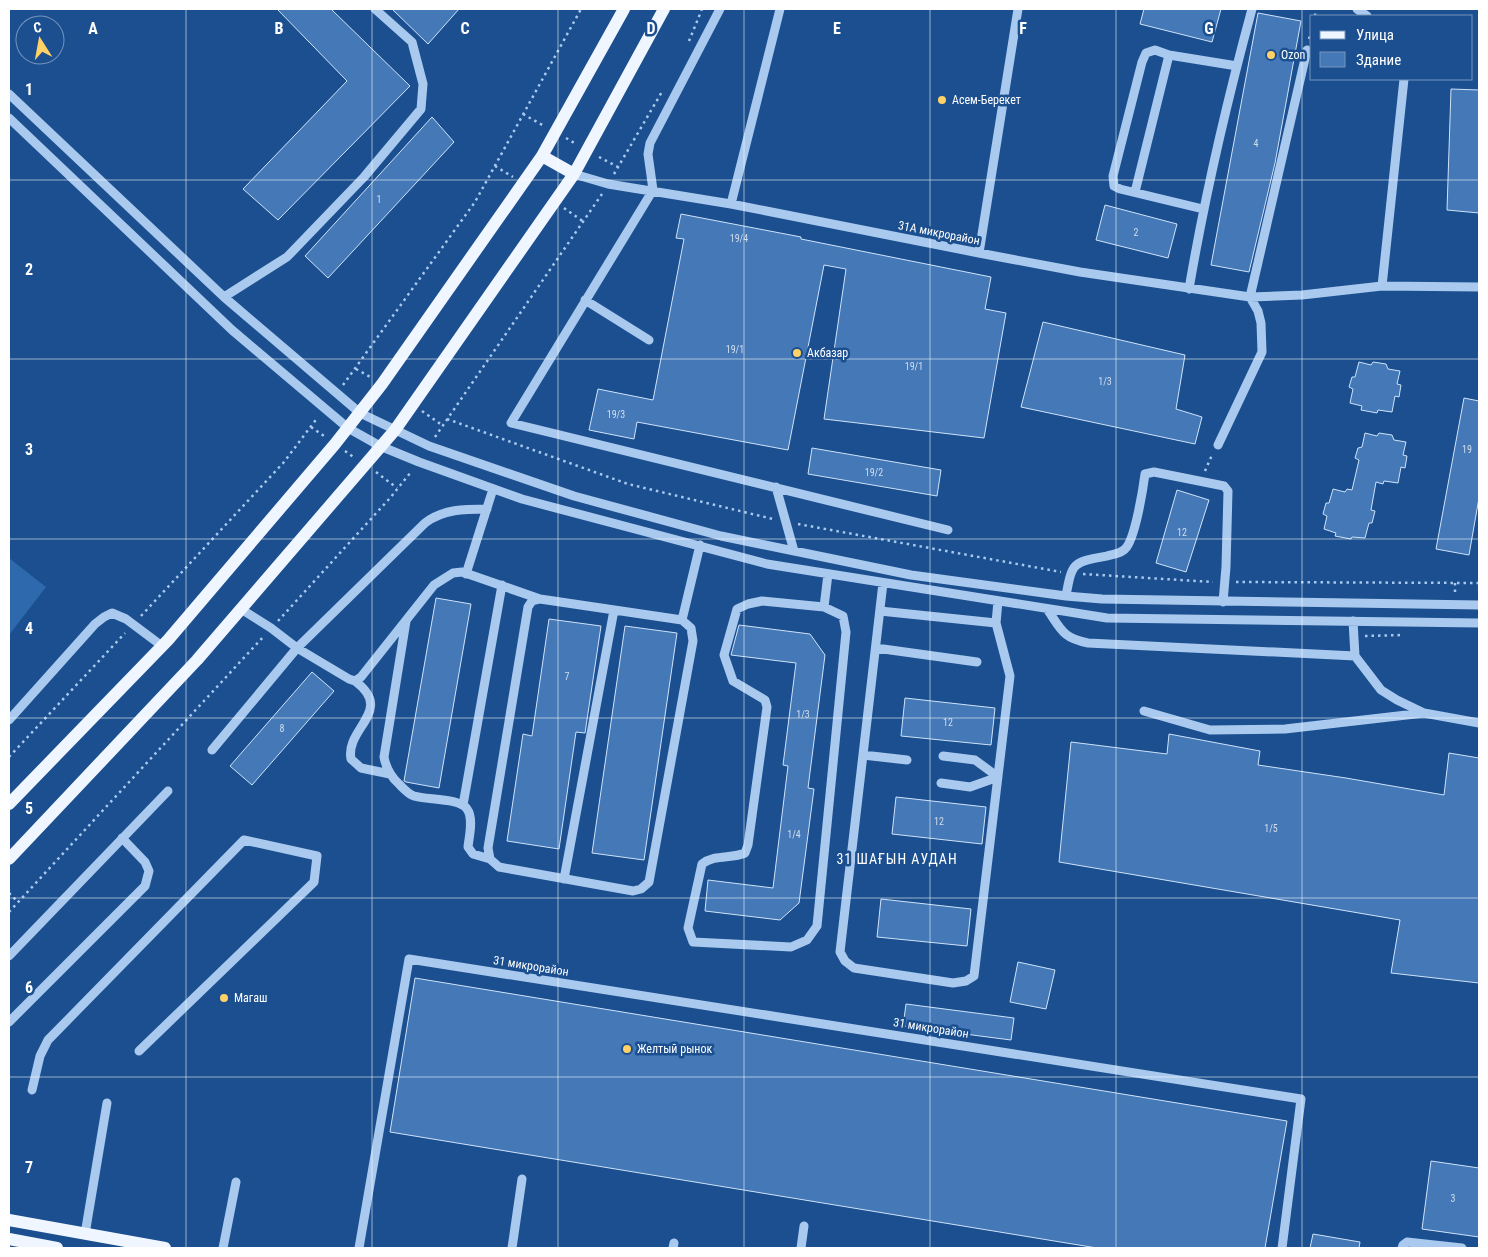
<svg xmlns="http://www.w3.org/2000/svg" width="1488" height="1257" font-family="'Roboto Condensed',sans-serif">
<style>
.green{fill:#2e69ad}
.building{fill:#4478b7;stroke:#cfe3fa}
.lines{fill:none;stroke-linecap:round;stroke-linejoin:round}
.path{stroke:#a9c9ee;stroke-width:2.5;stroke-dasharray:2.5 4;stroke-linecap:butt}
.minor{stroke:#a9c9ee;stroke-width:9}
.major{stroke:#f0f6ff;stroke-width:12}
.grid{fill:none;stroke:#fff;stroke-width:1;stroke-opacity:0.55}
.poi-dot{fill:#ffd166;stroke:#1b4f8f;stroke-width:2}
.labels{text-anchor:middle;stroke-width:5;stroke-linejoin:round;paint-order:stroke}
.number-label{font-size:10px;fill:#d0dded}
.poi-label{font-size:12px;fill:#fff;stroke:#1b4f8f;text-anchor:start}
.street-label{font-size:12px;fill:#fff;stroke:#1b4f8f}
.neighbourhood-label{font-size:14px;letter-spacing:1px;fill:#fff;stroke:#1b4f8f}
.grid-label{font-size:16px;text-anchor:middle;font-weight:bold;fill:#fff;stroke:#1b4f8f;stroke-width:5;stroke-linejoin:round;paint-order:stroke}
</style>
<rect width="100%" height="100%" fill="#1b4f8f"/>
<path class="green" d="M9,558L46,587L9,635Z"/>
<path class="building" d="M277,9H331L410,86L278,220L243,189L347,81Z
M392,9H459L428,44Z
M1144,9H1221L1212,42L1140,24Z
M1258,13L1301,21L1275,163L1249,272L1211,265Z
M1451,89L1479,90V213L1447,210Z
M432,117L454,142L328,278L305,256Z
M1105,205L1177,224L1168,258L1096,240Z
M681,214L801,237V239L991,277L985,309L1006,313L984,438L824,419L846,269L824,265L788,450L637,422L634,439L589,430L598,389L653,400L684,239L676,238Z
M1043,322L1185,355L1176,409L1202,417L1195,444L1021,407Z
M1359,362L1371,365L1373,362L1386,364L1388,369L1400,371L1397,384L1401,385L1399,397L1395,396L1392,412L1378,410L1377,413L1361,410L1362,406L1350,403L1353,389L1349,387L1352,377H1355Z
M1464,398L1479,401V498L1469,555L1436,549Z
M1365,433L1377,436L1379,433L1392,435L1394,440L1406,442L1403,455L1407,456L1405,468L1401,467L1398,483L1384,481L1383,484L1376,482L1371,510L1375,511L1372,523H1369L1365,538L1352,537L1351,539L1335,536L1336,533L1324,529L1327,516L1323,514L1326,503H1329L1333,489L1345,492L1347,489L1352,490L1359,460L1355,458L1358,448L1362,447Z
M812,448L941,470L937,496L808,474Z
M1177,490L1209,500L1186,572L1156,563Z
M436,598L471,604L439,788L406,782L404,781Z
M549,619L601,626L585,733L576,732L559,849L507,841L523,734L532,736Z
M739,625L810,634L825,655L808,788L814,789L799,903L780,920L705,911L708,880L773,888L788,766L783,765L796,663L731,655Z
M625,626L677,633L644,860L592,853Z
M312,672L334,691L252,785L230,766Z
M905,698L995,708L991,745L901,736Z
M1169,734L1260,751L1258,765L1346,778L1444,795L1449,753L1479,758V983L1391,973L1400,920L1059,862L1071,742L1167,754Z
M896,797L986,807L982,844L892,834Z
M881,899L971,909L967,946L877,937Z
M1018,962L1055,970L1046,1009L1010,1002Z
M415,978L1287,1121L1265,1248H1097L390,1132Z
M906,1004L1014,1018L1011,1040L903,1026Z
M1431,1161L1479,1168V1237L1422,1229Z
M1313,1234L1360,1242L1359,1248H1310Z"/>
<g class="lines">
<path class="path" d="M1315,16L1316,9
M1309,39L1312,28
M689,41L702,9
M523,114L544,126
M566,138L576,144
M599,157L618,167
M495,166L513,177
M614,174L663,90
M564,208L584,222
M356,369L372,378
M343,385L475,202L581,9
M422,411L442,425
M447,419L628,484L773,519
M311,427L324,436
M435,437L602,194
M345,451L355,458
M1205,471L1212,455
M376,472L397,488
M798,524L1061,572
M1083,574L1213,582
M1236,582L1479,583
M1455,583V594
M141,616L284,462L318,417
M278,621L390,498L411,472
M1365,636L1404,635
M9,757L125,633
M9,893L18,902
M9,912L264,636"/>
<path class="minor" d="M720,9L650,143L648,154L653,190L511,423L948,530
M1357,9L1367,16
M9,94L224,297L360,413L429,446L574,496L721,536L911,575L1066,596L1102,599L1479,605
M9,118L232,330L348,428L380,446L419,462L522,499L767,564L1107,618L1479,623
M574,174L608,184L731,204L979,253L1080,272L1250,297L1302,295L1382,286L1479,287
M1135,192L1169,55
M731,204L780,9
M1203,209L1120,189L1114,186L1113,176L1142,62L1146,53L1155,50L1169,55L1237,66
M979,253L1018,9
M1382,286L1404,79
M1189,289C1205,195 1227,101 1252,9
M224,297L287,257L364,177L421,109L423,84L412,42L375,9
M585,300L649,340
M1218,445L1262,352L1261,323L1258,311L1250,297L1307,50
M776,487L794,551
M466,574L493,489
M883,583L840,952L845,961L854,968L953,983L966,981L974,976L1010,676L996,623L998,601
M1066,596C1072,562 1073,562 1107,556C1113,554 1120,554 1125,549C1135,540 1143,489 1145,474L1154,472L1224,486L1228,491L1226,567L1223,602
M540,599L682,620L691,628L693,641L649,882L641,889L633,891L499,867L490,859L488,848L528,607L532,601Z
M762,601L824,607L843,616L846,632L817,926L807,940L791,947L693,942L688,928L702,864C715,854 731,859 745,853L748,845L767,707L765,700L733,681L724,655L737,609L748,604Z
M824,607L828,574
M241,609L271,628L297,648L349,679L355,681L361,677L434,585L453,573L462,572L471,575L540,599
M1047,609C1061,629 1062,638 1088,643L1355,656
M880,611L996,623
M682,620L700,545
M406,621L384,757C386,768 390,776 399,784C403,788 408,794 414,796C427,800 460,798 467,809C474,818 469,837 468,847L473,854L490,859
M1353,621L1355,656L1381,690L1397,700L1424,713L1479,723
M876,648L977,662
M355,681C395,711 345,728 351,759L361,768L390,774
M1144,711L1210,730L1285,729L1424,713
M9,720L95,624L104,617L112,613L126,619L162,646
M212,750L297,648L425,523C443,509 465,509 487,509
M863,755L907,760
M941,783L970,787L998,777L975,760L943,756
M463,805L502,585
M564,879L614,610
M9,956L168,791
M9,1022L145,886L149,871L145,862L122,838
M32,1090L40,1056L48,1040L244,840L317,856L314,882L139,1051
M85,1234L107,1103
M223,1248L236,1182
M359,1248L409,959L1301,1099L1282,1248
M512,1248L522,1179
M673,1248L674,1243
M801,1248L804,1226
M1402,1248L1403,1245L1407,1242L1462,1248"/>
<path class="major" d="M542,156L574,174
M9,804L168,640L335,444L382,384L542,156L624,9
M9,859L197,660L395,430L574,174L664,9
M9,1220L165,1248
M9,1239L57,1248"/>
</g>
<path class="grid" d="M186,9V1248M372,9V1248M558,9V1248M744,9V1248M930,9V1248M1116,9V1248M1302,9V1248M9,180H1479M9,359H1479M9,539H1479M9,718H1479M9,898H1479M9,1077H1479"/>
<g class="poi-dot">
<circle cx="1271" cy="55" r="5"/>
<circle cx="942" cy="100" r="5"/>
<circle cx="797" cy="353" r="5"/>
<circle cx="224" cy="998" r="5"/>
<circle cx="627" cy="1049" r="5"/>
</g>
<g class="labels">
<g class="number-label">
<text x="1256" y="147">4</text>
<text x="379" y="203">1</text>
<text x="1136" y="236">2</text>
<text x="739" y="242">19/4</text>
<text x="735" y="353">19/1</text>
<text x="914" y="370">19/1</text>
<text x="1105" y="385">1/3</text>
<text x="616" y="418">19/3</text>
<text x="1467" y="453">19</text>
<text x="874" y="476">19/2</text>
<text x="1182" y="536">12</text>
<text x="567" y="680">7</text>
<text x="803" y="718">1/3</text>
<text x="948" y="726">12</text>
<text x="282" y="732">8</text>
<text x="939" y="825">12</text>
<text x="1271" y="832">1/5</text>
<text x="794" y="838">1/4</text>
<text x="1453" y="1202">3</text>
</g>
<g class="poi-label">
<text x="1281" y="59">Ozon</text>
<text x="952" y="104">Асем-Берекет</text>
<text x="807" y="357">Акбазар</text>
<text x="234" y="1002">Магаш</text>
<text x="637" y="1053">Желтый рынок</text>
</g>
<g class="street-label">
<text transform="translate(939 233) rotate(11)" y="4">31А микрорайон</text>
<text transform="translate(531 966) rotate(9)" y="4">31 микрорайон</text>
<text transform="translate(931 1028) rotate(9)" y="4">31 микрорайон</text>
</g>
<g class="neighbourhood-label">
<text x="897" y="864">31 ШАҒЫН АУДАН</text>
</g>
</g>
<g class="grid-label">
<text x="93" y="34">A</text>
<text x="279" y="34">B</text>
<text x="465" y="34">C</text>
<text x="651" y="34">D</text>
<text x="837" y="34">E</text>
<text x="1023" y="34">F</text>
<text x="1209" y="34">G</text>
<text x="29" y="95">1</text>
<text x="29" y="275">2</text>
<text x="29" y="455">3</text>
<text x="29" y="634">4</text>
<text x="29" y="814">5</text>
<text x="29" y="993">6</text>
<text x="29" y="1173">7</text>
</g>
<rect width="1488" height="1257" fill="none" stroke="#ffffff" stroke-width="20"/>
<rect x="1310" y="15" width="162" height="65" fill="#1b4f8f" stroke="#7695bc"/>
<rect x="1320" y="31" width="25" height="8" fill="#f0f6ff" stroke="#7695bc"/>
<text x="1356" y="40" font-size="15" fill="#ffffff">Улица</text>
<rect x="1320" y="52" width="25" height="15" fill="#4478b7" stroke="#7695bc"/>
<text x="1356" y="65" font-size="15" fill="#ffffff">Здание</text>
<g transform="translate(40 40) rotate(349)"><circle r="24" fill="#1b4f8f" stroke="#7695bc"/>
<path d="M0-4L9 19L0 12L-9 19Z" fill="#ffd166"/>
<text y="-8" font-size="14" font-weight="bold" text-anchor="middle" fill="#ffffff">С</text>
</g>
</svg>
